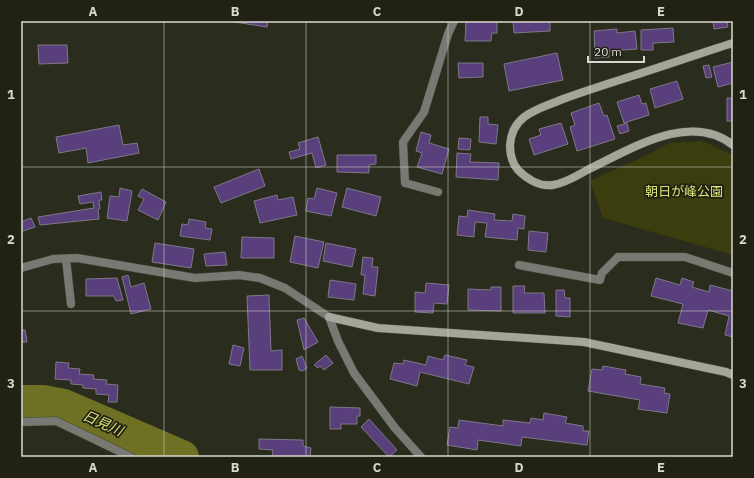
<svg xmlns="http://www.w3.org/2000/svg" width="754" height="478" font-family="'IBM Plex Sans','Noto Sans JP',sans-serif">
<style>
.green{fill:#3b3d0f}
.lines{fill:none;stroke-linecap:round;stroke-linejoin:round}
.river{stroke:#6e7123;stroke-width:34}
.building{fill:#593f7b;stroke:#7e7888}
.street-casing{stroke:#464839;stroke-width:9}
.secondary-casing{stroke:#464839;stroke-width:9}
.street{stroke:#787972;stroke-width:8}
.secondary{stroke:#a5a69a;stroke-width:8}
.grid{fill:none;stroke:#d7d8cf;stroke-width:1;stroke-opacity:0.55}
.labels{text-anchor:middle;stroke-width:3.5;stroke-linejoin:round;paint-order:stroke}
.park-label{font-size:13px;fill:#dce278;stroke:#212214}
.water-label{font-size:14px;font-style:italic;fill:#dbe178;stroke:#212214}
.neatline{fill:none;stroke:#d7d8cf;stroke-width:1.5}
.grid-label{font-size:13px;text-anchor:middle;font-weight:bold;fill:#d7d8cf}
</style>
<rect width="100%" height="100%" fill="#2a2c1d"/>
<path class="green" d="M703,141L730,154L733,156V255L603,218L590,181L643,157L669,143Z"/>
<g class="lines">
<path class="river" d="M21,402H43L64,406L182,457"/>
</g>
<path class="building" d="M228,21H268L267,27Z
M466,21H497V33H492L491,41H465Z
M513,21H550V31L514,33Z
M713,21H727L728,27L714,29Z
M673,28L674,42L653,43V50H641V30Z
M617,29V33L635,31L637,49L609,51V57L595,58L594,31Z
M38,45H67L68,63L39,64Z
M557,53L563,80L509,91L504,64Z
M733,62V83L718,87L713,67Z
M458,63H483V77L459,78Z
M709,65L712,77L706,78L703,66Z
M677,81L683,99L655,108L650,89Z
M639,95L642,104L646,103L649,115L624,123L617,102Z
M727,98H733V121H727Z
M599,103L604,116L607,115L615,139L577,151L570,127L575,125L571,113Z
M480,117H488V124L498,125L496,144L479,142Z
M561,123L568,144L534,155L529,139L541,135L539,129Z
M627,123L629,131L620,134L617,126Z
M119,125L123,145L137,143L139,153L88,163L86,148L59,153L56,137Z
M421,132L431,135L429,143L449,149L442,174L417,167L422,153L416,151Z
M318,137L326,165L316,168L312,153L291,159L289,152L300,149L298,143Z
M459,138L471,139L470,150L458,149Z
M457,153L471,154L470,162L499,163L498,180L456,177Z
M337,155H376V164L369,165V173L337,172Z
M259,169L265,186L221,203L214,187Z
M120,188L132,191L127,221L107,218L110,196L119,197Z
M317,188L337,193L331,216L306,211L308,198L314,199Z
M347,188L381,197L376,216L342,207Z
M142,189L166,202L158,220L138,210L144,199L138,196Z
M101,192L102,200H99L100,209H98L99,219L40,225L38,217L94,208L93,202L80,204L78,196Z
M277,195L278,200L293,197L297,215L260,223L254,201Z
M468,210L495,214L494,220L512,221L513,214L525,216L524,229L518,228L517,240L485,237L487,223L475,222L474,237L457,235L459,216L467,217Z
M31,218L35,227L23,231L21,227V222Z
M189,219L206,222L205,228L212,229L210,240L180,236L182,224L188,225Z
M529,231L548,233L546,252L528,250Z
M295,236L324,242L318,268L290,262Z
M242,237L274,238V258H241Z
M155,243L194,249L191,268L152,262Z
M326,243L356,249L352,267L323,261Z
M225,252L227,265L206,266L204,254Z
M363,257L373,258L372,267H378L375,296L363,294L365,275H361Z
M128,275L131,287L144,283L151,309L131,314L122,277Z
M117,278L123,300L116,301L114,296H86V279Z
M656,278L680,285L682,278L694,282L692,287L709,292L710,285L733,291V337L725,335L729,316L708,310L703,328L678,323L683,304L651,296Z
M330,280L356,284L354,300L328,297Z
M426,283L449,285L447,304L434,303L433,313L415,312V292L425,293Z
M513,286H525L524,293H544L545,313H513Z
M491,287H501V311L468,310V289L491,290Z
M556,290H564L565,298H570V317L556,316Z
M269,295L271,351L282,350V370H250L247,296Z
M304,318L318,342L304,350L297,320Z
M21,330H25L27,342H21Z
M233,345L244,348L240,366L229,364Z
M326,355L333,363L324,370L320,366L318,368L314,365Z
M445,355L467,360L465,365L474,367L469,384L420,372L417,386L390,379L394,363L403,364L404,360L426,365L428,356L443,360Z
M302,356L307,368L303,371L299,370L296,359Z
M56,362L69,363L68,368L80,369L79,374L94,375L93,379L107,380L106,384L118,385L117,402H108L109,395L96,394V389L83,388V385L71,384V380L55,379Z
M603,366L626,370L625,374L641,377L640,384L665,388L664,393L670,394L667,413L638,409L640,400L588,391L592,369L602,370Z
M330,407L360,408V416H357V424H341V429H330Z
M544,413L567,417L565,423L583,426V431H589L587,445L522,437L521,446L478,440L477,450L447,445L450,427L458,428L459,420L503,426V420L530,423L531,418L543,420Z
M369,419L397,450L389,457L361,427Z
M259,439L303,440V446L311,448L310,457H272L273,450L259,449Z"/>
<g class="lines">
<defs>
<path id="street" d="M438,192L405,183L403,142L424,112L448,34L454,21
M66,259L71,304
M519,265L600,280L602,273L618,257H685L733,273
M21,268L53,259L77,258L195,278L239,275L260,278L285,288L329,317L338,341L354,373L395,428L421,457
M21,422L56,421L131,457"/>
<path id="secondary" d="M733,43C698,54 664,66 629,77C607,84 585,91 563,99C539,109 512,114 510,145C510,155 512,163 518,170C527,179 540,187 553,185C566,183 578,175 589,169C631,149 690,111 733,145
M329,317L378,328L584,342L726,372L733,375"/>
</defs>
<use href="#street" class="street-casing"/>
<use href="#secondary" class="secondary-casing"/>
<use href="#street" class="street"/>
<use href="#secondary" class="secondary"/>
</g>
<path class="grid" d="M164,21V457M306,21V457M448,21V457M590,21V457M21,167H733M21,311H733"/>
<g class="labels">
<g class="park-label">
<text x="684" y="196">朝日が峰公園</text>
</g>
<g class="water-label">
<text transform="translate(103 423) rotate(24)" y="5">日見川</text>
</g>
</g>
<rect width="754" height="478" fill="none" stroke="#212214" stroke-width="44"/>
<path d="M588 56v6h56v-6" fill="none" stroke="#d7d8cf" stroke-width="2"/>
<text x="594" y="56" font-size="12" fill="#d7d8cf" stroke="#212214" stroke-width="3" paint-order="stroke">20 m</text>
<rect x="22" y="22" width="710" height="434" class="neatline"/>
<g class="grid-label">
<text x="93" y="16">A</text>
<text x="235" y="16">B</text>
<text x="377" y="16">C</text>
<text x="519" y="16">D</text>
<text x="661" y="16">E</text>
<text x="11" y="99">1</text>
<text x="743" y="99">1</text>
<text x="11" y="244">2</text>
<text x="743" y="244">2</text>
<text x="11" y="388">3</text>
<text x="743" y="388">3</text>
<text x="93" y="472">A</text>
<text x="235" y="472">B</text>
<text x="377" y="472">C</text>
<text x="519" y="472">D</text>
<text x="661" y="472">E</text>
</g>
</svg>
